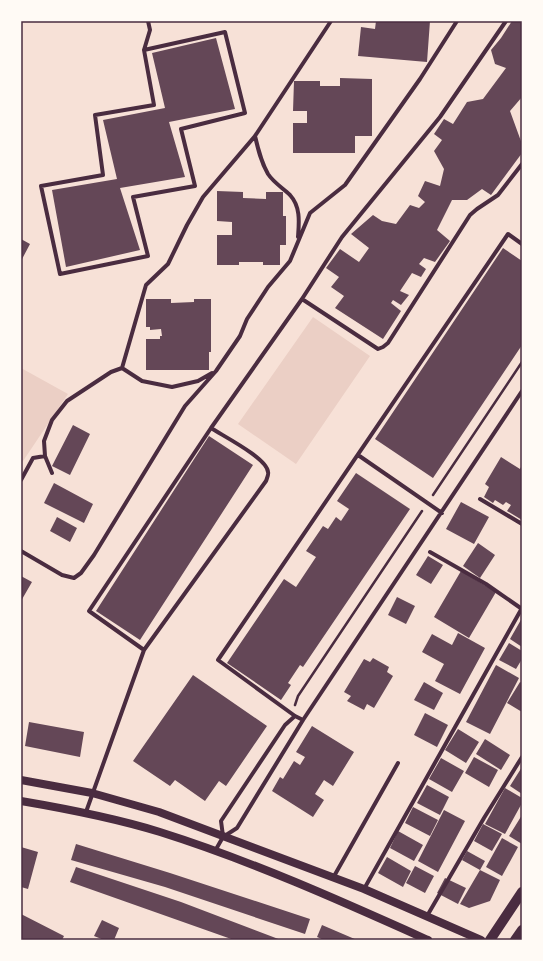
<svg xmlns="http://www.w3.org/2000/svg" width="543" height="961" font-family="'Exo 2',sans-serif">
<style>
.green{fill:#ebcfc5}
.building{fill:#644757}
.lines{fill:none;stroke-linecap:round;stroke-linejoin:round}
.path{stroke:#4a2c40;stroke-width:2.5}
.minor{stroke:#4a2c40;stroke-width:4}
.secondary{stroke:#4a2c40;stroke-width:8}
.primary{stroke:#4a2c40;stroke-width:10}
.neatline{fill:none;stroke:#4a2c40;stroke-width:1.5}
</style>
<rect width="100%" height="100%" fill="#f7e1d7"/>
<path class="green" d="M313,317L370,356L296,464L238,424Z
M21,368L68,394L21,464Z"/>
<path class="building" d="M376,21H430L427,62L358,56L361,27L375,29Z
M512,21H522V97L510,111L522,144V153L491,195L482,189L467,200H452L437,230L450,241L435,262L424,258L419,264L426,269L421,277L412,273L400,291L409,295L401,305L393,300L391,303L401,311L383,339L335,308L344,296L331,287L339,277L326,268L340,249L359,262L369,248L351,234L373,215L382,221L396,224L410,205L419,208L425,202L418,196L425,181L440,186L444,169L434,151L442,140L434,134L444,119L453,124L467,102L483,99L506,68L495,64L491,50L501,38Z
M216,38L235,109L169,122L185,177L120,188L140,250L66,267L52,190L117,179L103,120L165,108L152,53Z
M340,78L372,79V136H355V153H293V123H307V111H293L294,81H320V86H340Z
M217,191L243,192V198L266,199V192H283V216H286V245H280V265H263V262H239V265H217V235H232V222L217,221Z
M21,239L30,244L21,261Z
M503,248L522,261V345L433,478L375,439Z
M146,299H171V303L194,302V299H211V352H209V370H146V339H160V336H162L161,329L150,330V327H146Z
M73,425L90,434L70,475L52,466Z
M209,436L253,465L140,640L96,611Z
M501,457L520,469L522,465V520L507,511L511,505L506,502L503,505L495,500L493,503L484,497L489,487L485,484Z
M356,473L410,509L303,667L300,665L288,683L291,685L281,700L227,663L284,579L296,587L316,557L306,551L323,526L328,529L336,517L341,521L349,509L337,501Z
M54,483L93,504L84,523L44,503Z
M461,502L489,517L474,544L446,529Z
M57,517L77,528L70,542L50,531Z
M478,543L495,555L480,578L463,566Z
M428,556L443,565L431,584L416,575Z
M461,571L496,592L469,638L434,617Z
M21,576L32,582L21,601Z
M397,597L415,606L406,624L388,615Z
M522,618V647L510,639Z
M458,633L485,648L460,694L435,681L444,664L422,652L432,634L452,645Z
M509,643L522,651V659L516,669L499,660Z
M373,658L389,667L387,672L393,676L374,708L367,704L364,710L347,701L351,696L344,692L364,659L370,662Z
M496,665L519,678L490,734L466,722Z
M193,675L267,726L226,786L219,781L205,801L175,780L170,786L133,761Z
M424,682L443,693L434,710L414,700Z
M520,682L522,683V712L507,703Z
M425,713L448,725L437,747L414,735Z
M29,722L84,732L80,757L25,746Z
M312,726L354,752L333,786L324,780L315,794L324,800L313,817L272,791L280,777L283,779L294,761L300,765L305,757L296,752Z
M458,729L479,742L466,763L445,750Z
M485,739L510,755L501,770L476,754Z
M474,757L498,770L489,787L465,773Z
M441,758L464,771L452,792L429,779Z
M522,767V794L510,786Z
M427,785L449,797L440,815L417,803Z
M505,788L522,798V803L505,834L485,824Z
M413,807L438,820L430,836L405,823Z
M444,810L465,821L438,872L418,861Z
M522,815V844L509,836Z
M483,824L502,834L492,851L474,841Z
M398,831L423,845L414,861L390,848Z
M502,838L518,847L502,876L486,867Z
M76,844L170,873L310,919L305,934L165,887L71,860Z
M21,847L38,852L28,889L21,887Z
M467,851L485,861L480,870L462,860Z
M387,857L411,871L403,887L378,873Z
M415,866L434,876L425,893L406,883Z
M76,867L181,902L281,940H234L70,882Z
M480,870L500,880L490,901L469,908L460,904Z
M445,878L466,888L458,904L437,893Z
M21,914L64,936L62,940H21Z
M102,920L119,928L114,940H104L94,936Z
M322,925L357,940H324L317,937Z"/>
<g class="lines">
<path class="path" d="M433,495L522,362
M295,705L298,696L422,511"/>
<path class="minor" d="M144,50L225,32L245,113L181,129L195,186L133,197L148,256L60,274L41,186L103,175L95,115L154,105L144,50L150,30L148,21
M255,136C258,149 261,162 268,174C274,183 283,188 290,195C301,207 299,223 298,237
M302,299L378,349L383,347L388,343L470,215L477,209L498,195L522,164
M122,368L146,285L168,264L187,225L203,197L255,136L331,21
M122,368L142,381L172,387L198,381L212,373
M358,455L442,513
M45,456L52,473
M21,480L33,458L45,456L44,441L52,420L67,401L111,372L122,368
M480,499L522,524
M21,551L62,575L74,578L81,573L94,555L185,406L216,371L240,336L247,319L268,287L290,261L310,213L345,185L420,79L457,21
M430,552L486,584L522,609
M144,650L89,611L211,428L302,299L342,237L440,117L506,21
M303,720L295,716L218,660L508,234L522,244
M86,812L144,650L266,481C267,478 269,474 268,472C267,458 223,436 211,428
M223,836L221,821L285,725L295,716
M215,851L223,837L237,828L303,720L522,391
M333,878L398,763
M364,889L522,608
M427,916L484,818L522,757"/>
<path class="secondary" d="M21,780L92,793L159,812L364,889L481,940
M21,801C68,809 115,818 160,832C252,861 341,901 428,940"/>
<path class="primary" d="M490,940L522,892
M515,940L522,930"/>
</g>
<rect width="543" height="961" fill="none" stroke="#fffaf5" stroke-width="44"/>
<rect x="22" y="22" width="499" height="917" class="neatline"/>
</svg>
